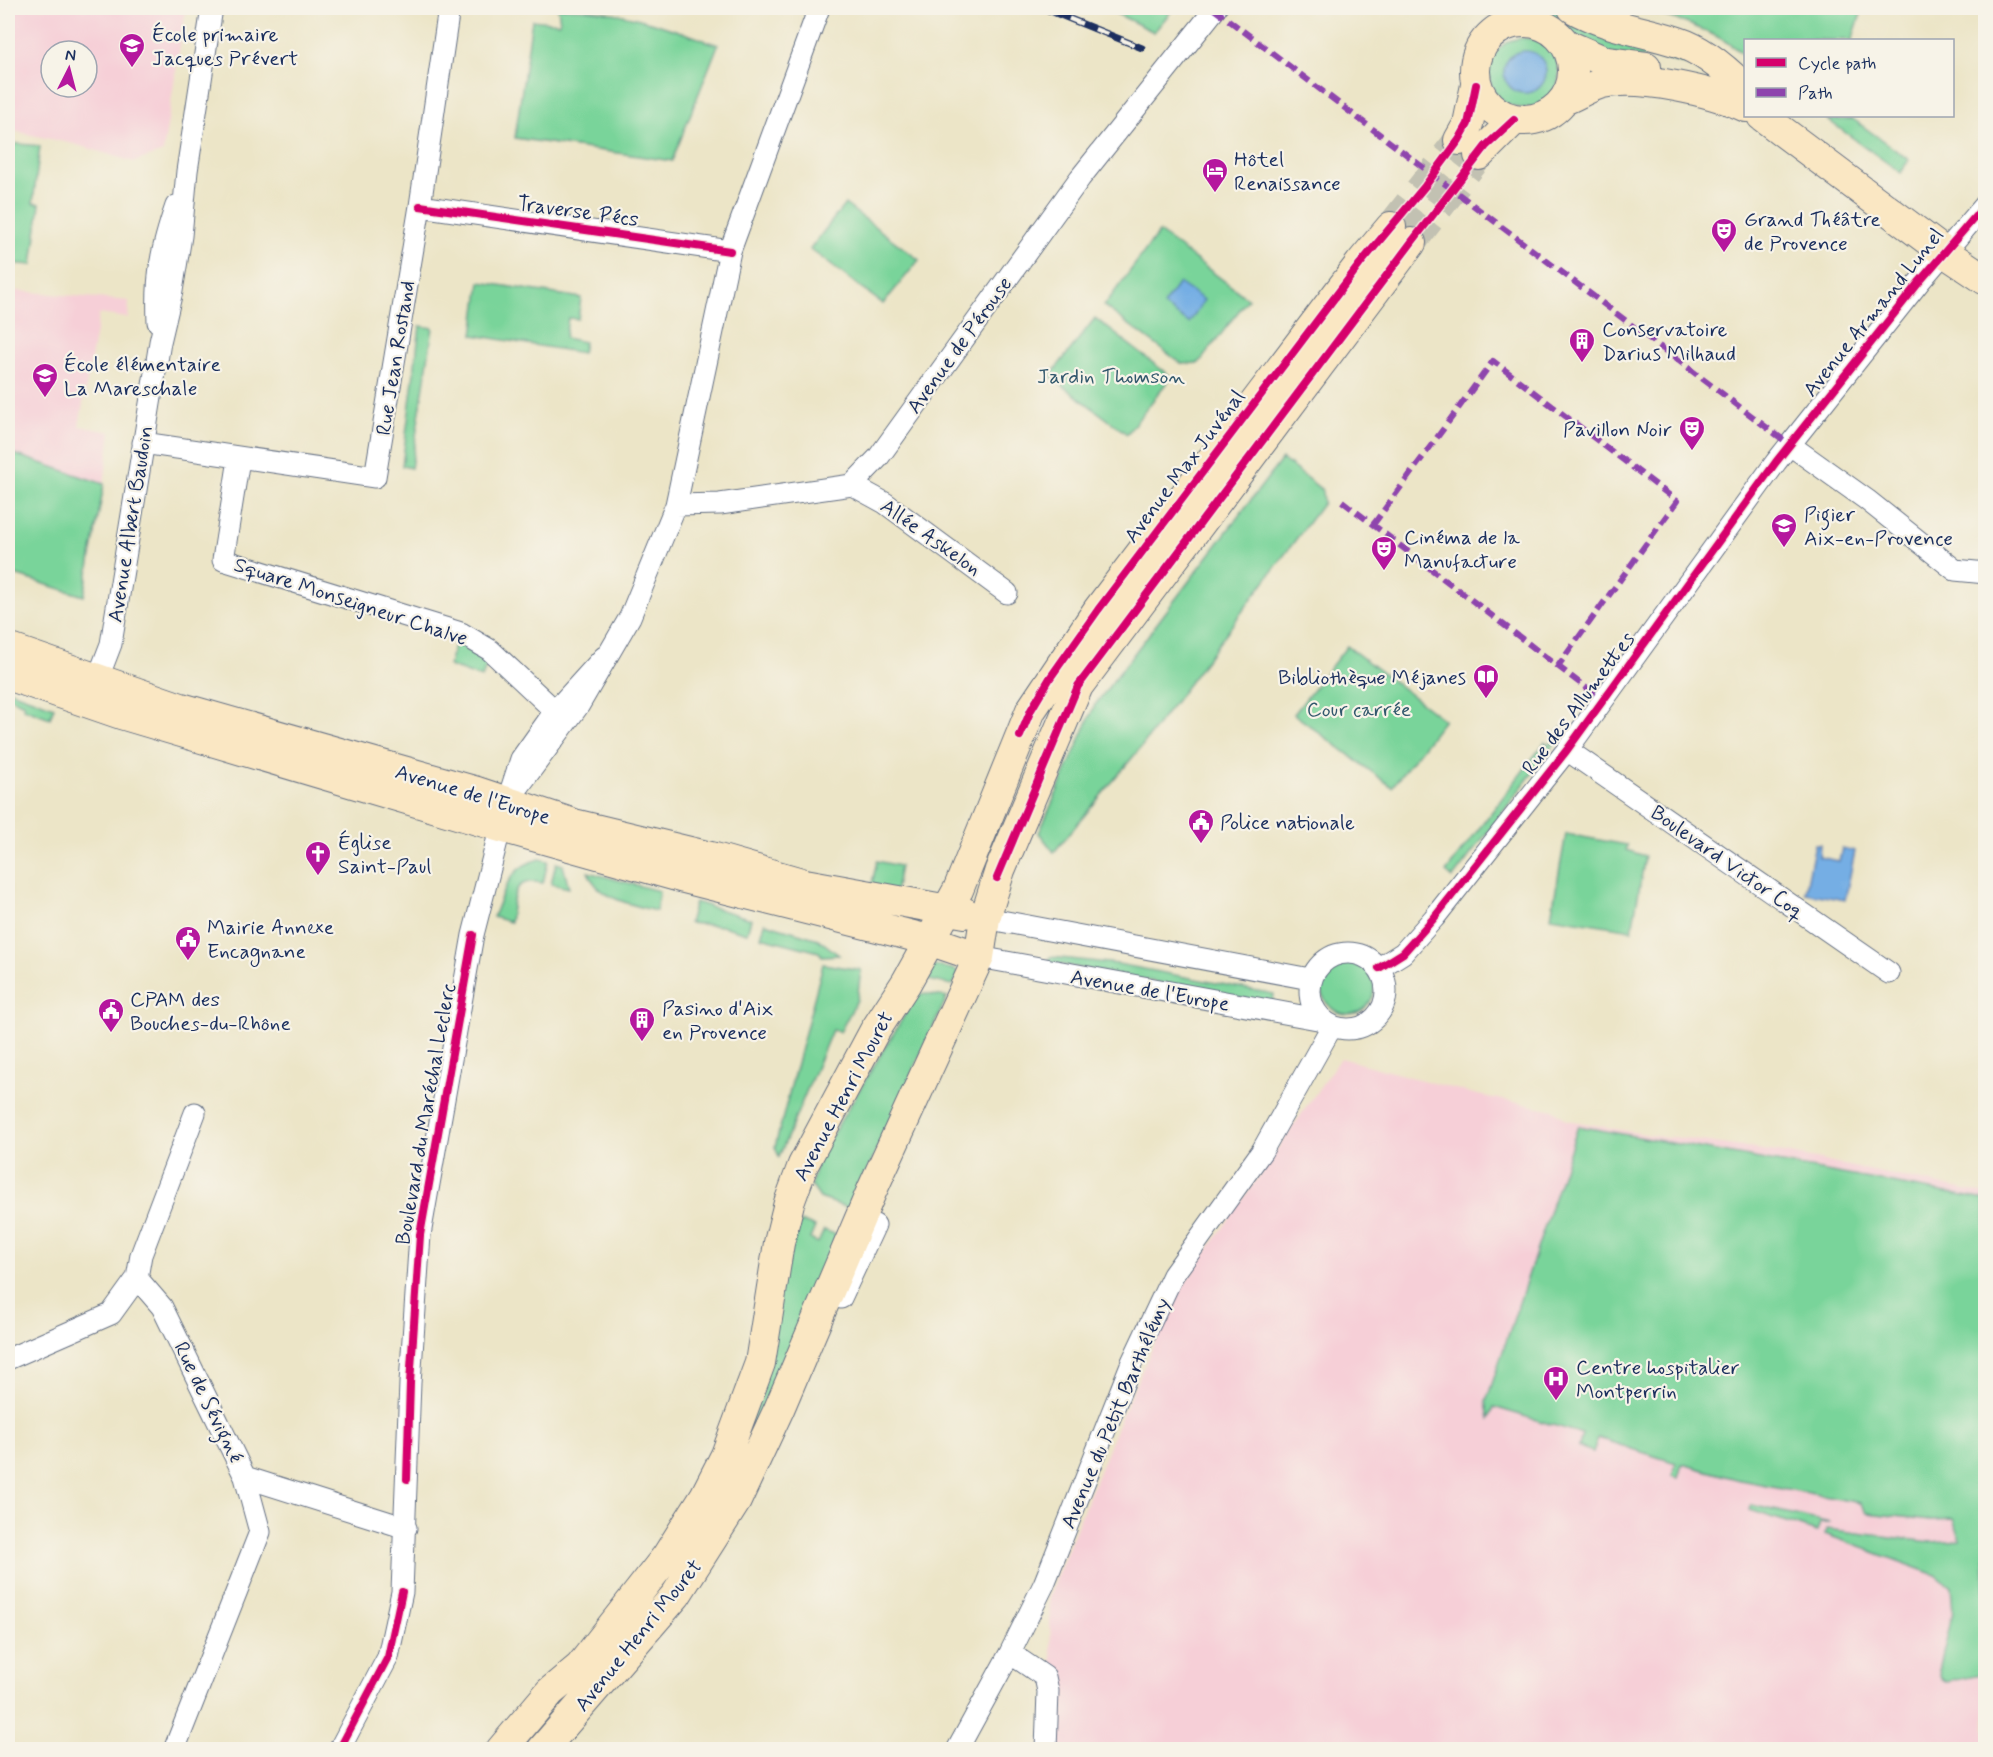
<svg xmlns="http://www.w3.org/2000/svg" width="1993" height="1757" font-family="Mynerve,sans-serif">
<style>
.built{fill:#f6cfd7;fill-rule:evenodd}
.green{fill:#79d49a;stroke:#4a827c;stroke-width:1.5}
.water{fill:#74aee4;stroke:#486ea1;stroke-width:1.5}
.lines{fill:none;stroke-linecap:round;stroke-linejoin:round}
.secondary-tunnel{stroke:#c2c1b2;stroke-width:30;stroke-dasharray:30 15;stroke-linecap:butt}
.street-casing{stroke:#646f83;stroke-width:23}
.secondary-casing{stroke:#646f83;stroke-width:32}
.street{stroke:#fff;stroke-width:21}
.secondary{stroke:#fae7c3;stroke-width:30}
.rail-casing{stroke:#1b2f5e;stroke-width:7}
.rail{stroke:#f7f3e8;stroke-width:4.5;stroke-dasharray:14;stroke-linecap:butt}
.quiet{stroke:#8e44ad;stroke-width:6;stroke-dasharray:12 6;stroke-linecap:butt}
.cycleway-casing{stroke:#f7f3e8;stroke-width:11}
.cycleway{stroke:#d6006c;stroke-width:8}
.labels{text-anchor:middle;stroke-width:4.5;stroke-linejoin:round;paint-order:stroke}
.poi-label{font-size:21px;fill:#1b2f5e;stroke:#f7f3e8;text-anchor:start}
.street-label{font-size:21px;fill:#1b2f5e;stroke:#f7f3e8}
.park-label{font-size:21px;fill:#32586d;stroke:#f7f3e8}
</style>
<rect width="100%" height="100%" fill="#f7f3e8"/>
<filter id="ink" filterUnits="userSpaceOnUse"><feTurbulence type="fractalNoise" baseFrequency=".0167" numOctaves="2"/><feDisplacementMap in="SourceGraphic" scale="12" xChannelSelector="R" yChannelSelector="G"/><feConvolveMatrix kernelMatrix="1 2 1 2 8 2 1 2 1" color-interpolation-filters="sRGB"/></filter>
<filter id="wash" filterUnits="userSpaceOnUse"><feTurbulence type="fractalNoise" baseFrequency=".008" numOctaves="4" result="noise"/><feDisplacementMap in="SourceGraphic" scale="24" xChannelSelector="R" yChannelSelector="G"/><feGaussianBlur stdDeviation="1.35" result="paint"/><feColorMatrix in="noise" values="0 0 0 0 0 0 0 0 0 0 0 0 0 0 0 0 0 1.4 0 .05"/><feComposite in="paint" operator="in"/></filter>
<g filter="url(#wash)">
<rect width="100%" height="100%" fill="#ece5c7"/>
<path class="built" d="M8,8H186L163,152L134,162L74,144L8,130ZM51,51H87V87H51Z
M8,290L129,301L128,318L99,314L79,426L111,432L104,484L8,452Z
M1340,1058L1478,1095L1554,1110L1567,1120L1666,1138L1673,1137L1791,1154L1985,1194V1749H1055L1049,1596L1120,1419L1174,1299Z"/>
<path class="green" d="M558,8C615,7 666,26 718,45L672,161L515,138L532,20L560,23Z
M1105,8H1174L1154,32Z
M1516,8H1563L1687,53L1684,64C1675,62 1665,59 1656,58C1641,56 1623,59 1609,54C1575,42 1554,12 1516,12Z
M1629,8H1863L1852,40H1746L1745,57C1722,32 1663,13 1629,8Z
M1489 73a35 35 0 1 1 70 0a35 35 0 1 1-70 0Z
M1853,119L1909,160L1901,173L1828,120Z
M8,143L40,146L33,203L40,204L32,265L8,263Z
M845,204L919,260L883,304L810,249Z
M1159,232L1248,299L1199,363L1182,364L1104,306Z
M480,282L581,298L578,319L568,318L565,338L584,342L582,353L473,335Z
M1095,318L1171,377L1127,434L1050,376Z
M420,326L433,328L411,468L402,466Z
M8,452L104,484L84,596L8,573Z
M1282,459L1322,490L1323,503L1142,746L1054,852L1039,833L1095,705Z
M455,641L487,663L482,678L449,666Z
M1347,646L1444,720L1392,787L1294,714Z
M8,690L54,707L50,718L23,708L24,704L8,697Z
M1562,727L1565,730L1453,878L1446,872L1545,742L1549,745Z
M1566,834L1627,845L1626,850L1645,856L1632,930L1551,917Z
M540,859L548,861L543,883C511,877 514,897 510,922L493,917C504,891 509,866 540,859Z
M877,861L900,866L895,893L871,888Z
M556,863L563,865L569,888L551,884Z
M588,872L659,891L656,911C630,904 598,899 588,872Z
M695,902L751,919L747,933L722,926L689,923Z
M765,923L818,939L839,955L822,956L819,952L761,937Z
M1050,957L1118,964L1274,994L1272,1004L1048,962Z
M1322 988a26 26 0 1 1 52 0a26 26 0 1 1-52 0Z
M823,964L861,970L857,1000L840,1032L832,1030L779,1157L775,1147Z
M933,965L956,970L958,975L953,985L924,979Z
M918,993L947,997L851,1206L848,1208L820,1198L811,1185L818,1158Z
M1578,1126L1985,1200V1674L1947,1682L1941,1678L1939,1671L1953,1612L1951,1587L1936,1575L1825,1534L1826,1529L1931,1542L1961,1540L1953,1519L1931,1520L1867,1513L1860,1503L1740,1480L1682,1464L1678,1478L1672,1476L1676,1463L1598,1438L1593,1452L1579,1447L1582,1434L1494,1407L1489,1419L1486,1402Z
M803,1222L815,1227L810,1239L818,1243L824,1230L837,1235L815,1290L742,1454L686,1556L652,1601L524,1749L515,1750L679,1552L798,1224Z
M1752,1505L1830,1523H1820L1817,1532L1750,1510Z"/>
<path class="water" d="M1504 72a21 21 0 1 1 42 0a21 21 0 1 1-42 0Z
M1179,283L1204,300L1189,323L1163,305Z
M1815,844H1820L1819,857L1839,861L1842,848L1855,851L1845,900L1805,893Z"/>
</g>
<g filter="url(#ink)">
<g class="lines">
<path class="secondary-tunnel" d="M1391,227L1459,140
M1411,243L1479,155"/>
<defs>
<path id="street" d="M420,206L730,251
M158,322C156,275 161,250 176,206
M143,443L375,477L420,206L449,8
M1790,445L1867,500L1955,570L1986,573
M239,459L223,560L461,633L490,650L555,711
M852,485L885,503L1007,593
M676,505L720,504L852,485L878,458L1080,178L1216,8
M93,691L111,644L160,342L172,291L181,236L187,171L212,8
M1567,750L1889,973
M517,789L579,705L630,617L676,505L730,251L819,8
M985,918L1310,979
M1310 991a38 38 0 1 1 76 0a38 38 0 1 1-76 0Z
M979,957L1323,1020
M1379,968L1403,953L1434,918L1567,750L1776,462L1920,281L1986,204
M137,1278L162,1307L245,1477L260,1532L174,1750
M841,1298L875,1225
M8,1359L111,1314L137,1278L141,1255L195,1113
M245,1477L406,1528
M1010,1653L1045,1677L1048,1691L1046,1750
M339,1750L388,1657L402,1592L410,1383L420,1235L473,935L507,802L521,759L555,711L604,657
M957,1750L1010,1653L1044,1584L1132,1362L1173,1275L1262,1151L1332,1026"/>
<path id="secondary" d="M1573,8C1607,27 1641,30 1678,42C1703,50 1724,68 1742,86
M1475 71a49 49 0 1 1 98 0a49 49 0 1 1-98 0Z
M1565,44L1606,62L1646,67
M1564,100C1577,95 1590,86 1603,83C1640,75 1712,91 1746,107
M1762,116L1944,252L1986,280
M1459,140L1468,124L1476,85
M1479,155L1514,120
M8,648L181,708L477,792L574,824L715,858L805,884L965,913
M8,675L121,714L501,827L684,878L929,940L979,957
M501,1750L550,1692L580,1667L667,1556L705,1496L726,1455L760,1363L779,1243L789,1203L803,1165L874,1032L906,983L958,890L1031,710L1098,610L1360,264L1391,227
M542,1750L676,1595L736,1501L779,1409L872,1190L979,957L985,918L1000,870L1078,686L1411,243"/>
</defs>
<use href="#street" class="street-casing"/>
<use href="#secondary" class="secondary-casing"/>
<use href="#street" class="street"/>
<use href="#secondary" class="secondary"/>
<defs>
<path id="rail" d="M1043,8L1142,48"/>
</defs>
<use href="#rail" class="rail-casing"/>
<use href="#rail" class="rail"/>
<path class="quiet" d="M1214,9L1790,445
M1342,501L1602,700
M1373,525L1493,361L1677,501L1558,666"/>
<defs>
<path id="cycleway" d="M420,206L730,251
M1020,736L1031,710L1050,678L1098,610L1360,264L1425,186L1459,140L1468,124L1476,85
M997,878L1078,686L1411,243L1486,146L1514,120
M1379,968L1403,953L1434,918L1567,750L1776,462L1920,281L1986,204
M407,1479L410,1383L420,1235L473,935
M339,1750L388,1657L402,1592"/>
</defs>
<use href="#cycleway" class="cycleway-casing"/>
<use href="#cycleway" class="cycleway"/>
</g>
</g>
<defs>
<symbol id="school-pin" viewBox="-11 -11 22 30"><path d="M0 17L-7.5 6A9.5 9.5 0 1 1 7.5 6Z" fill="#b5179e" stroke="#f7f3e8"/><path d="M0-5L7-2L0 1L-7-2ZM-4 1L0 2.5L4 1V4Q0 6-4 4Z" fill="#fff"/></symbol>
<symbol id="hotel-pin" viewBox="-11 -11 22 30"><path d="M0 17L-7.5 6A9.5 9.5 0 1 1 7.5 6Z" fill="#b5179e" stroke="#f7f3e8"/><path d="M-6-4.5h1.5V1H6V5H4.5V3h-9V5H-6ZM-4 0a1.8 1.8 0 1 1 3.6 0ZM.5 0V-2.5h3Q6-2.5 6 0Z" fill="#fff"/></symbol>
<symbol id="theatre-pin" viewBox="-11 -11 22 30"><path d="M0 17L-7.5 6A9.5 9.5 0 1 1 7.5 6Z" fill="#b5179e" stroke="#f7f3e8"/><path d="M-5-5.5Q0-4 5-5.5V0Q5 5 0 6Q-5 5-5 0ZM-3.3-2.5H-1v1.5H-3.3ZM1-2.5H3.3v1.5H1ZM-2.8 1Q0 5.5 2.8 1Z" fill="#fff"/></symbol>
<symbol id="building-pin" viewBox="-11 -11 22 30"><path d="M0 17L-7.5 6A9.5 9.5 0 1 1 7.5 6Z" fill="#b5179e" stroke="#f7f3e8"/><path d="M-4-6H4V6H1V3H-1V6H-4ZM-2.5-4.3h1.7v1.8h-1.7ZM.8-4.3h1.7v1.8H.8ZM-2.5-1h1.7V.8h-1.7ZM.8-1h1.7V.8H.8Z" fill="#fff"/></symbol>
<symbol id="university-pin" viewBox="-11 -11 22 30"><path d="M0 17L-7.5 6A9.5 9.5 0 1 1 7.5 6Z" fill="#b5179e" stroke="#f7f3e8"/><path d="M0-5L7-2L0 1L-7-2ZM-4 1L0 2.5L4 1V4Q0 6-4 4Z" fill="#fff"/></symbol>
<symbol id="library-pin" viewBox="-11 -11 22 30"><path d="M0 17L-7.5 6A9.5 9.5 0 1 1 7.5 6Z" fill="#b5179e" stroke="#f7f3e8"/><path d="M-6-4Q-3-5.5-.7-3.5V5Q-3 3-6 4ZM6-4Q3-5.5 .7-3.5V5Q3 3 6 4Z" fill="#fff"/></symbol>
<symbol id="civic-pin" viewBox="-11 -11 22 30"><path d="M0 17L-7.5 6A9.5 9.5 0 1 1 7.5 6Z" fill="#b5179e" stroke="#f7f3e8"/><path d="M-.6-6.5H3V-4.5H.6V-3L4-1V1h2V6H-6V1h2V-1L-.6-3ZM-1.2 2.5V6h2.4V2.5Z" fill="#fff"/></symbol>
<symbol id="church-pin" viewBox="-11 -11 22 30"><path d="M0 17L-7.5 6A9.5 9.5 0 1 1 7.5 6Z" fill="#b5179e" stroke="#f7f3e8"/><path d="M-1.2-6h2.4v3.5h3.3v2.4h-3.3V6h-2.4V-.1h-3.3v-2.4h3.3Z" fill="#fff"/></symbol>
<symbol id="hospital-pin" viewBox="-11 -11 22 30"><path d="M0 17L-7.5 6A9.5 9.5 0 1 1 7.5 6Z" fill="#b5179e" stroke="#f7f3e8"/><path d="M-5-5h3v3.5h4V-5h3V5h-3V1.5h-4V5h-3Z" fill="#fff"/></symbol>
</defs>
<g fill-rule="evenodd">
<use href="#school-pin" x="117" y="31" width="30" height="40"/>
<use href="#hotel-pin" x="1200" y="156" width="30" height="40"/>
<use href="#theatre-pin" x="1709" y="216" width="30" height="40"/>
<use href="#building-pin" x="1567" y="326" width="30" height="40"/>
<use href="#school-pin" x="30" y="361" width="30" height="40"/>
<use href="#theatre-pin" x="1677" y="414" width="30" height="40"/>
<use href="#university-pin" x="1769" y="511" width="30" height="40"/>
<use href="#theatre-pin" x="1369" y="534" width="30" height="40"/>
<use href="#library-pin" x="1471" y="662" width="30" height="40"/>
<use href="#civic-pin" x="1186" y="807" width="30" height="40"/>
<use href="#church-pin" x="303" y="839" width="30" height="40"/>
<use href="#civic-pin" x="173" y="924" width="30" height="40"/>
<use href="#civic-pin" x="96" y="996" width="30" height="40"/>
<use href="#building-pin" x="627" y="1005" width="30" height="40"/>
<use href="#hospital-pin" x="1541" y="1364" width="30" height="40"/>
</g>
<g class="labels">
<g class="poi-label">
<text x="152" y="41">École primaire<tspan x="152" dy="24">Jacques Prévert</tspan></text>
<text x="1234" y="166">Hôtel<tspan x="1234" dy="24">Renaissance</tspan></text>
<text x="1744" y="226">Grand Théâtre<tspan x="1744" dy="24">de Provence</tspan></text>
<text x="1602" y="336">Conservatoire<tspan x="1602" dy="24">Darius Milhaud</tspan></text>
<text x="64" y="371">École élémentaire<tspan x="64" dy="24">La Mareschale</tspan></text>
<text x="1672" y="436" text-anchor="end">Pavillon Noir</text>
<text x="1804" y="521">Pigier<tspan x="1804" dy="24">Aix-en-Provence</tspan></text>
<text x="1404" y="544">Cinéma de la<tspan x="1404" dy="24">Manufacture</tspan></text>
<text x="1466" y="684" text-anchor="end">Bibliothèque Méjanes</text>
<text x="1220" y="829">Police nationale</text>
<text x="338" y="849">Église<tspan x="338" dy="24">Saint-Paul</tspan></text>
<text x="207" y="934">Mairie Annexe<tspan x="207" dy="24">Encagnane</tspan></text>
<text x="130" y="1006">CPAM des<tspan x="130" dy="24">Bouches-du-Rhône</tspan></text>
<text x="662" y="1015">Pasino d'Aix<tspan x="662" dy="24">en Provence</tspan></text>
<text x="1576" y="1374">Centre hospitalier<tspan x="1576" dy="24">Montperrin</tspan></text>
</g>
<g class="street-label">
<text transform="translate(578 211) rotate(8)" y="7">Traverse Pécs</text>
<text transform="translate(1873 312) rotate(-51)" y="7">Avenue Armand Lunel</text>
<text transform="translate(959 345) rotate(-54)" y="7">Avenue de Pérouse</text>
<text transform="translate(395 358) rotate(-81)" y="7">Rue Jean Rostand</text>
<text transform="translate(1184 466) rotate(-53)" y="7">Avenue Max Juvénal</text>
<text transform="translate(130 524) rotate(-81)" y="7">Avenue Albert Baudoin</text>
<text transform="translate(931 537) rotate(35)" y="7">Allée Askelon</text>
<text transform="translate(351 601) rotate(18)" y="7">Square Monseigneur Chalve</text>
<text transform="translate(1578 703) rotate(-53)" y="7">Rue des Allumettes</text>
<text transform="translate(473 794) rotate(17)" y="7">Avenue de l'Europe</text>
<text transform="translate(1728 862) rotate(35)" y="7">Boulevard Victor Coq</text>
<text transform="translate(1150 990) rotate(10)" y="7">Avenue de l'Europe</text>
<text transform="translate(843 1096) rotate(-62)" y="7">Avenue Henri Mouret</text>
<text transform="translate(425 1114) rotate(-80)" y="7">Boulevard du Maréchal Leclerc</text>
<text transform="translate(209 1402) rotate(64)" y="7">Rue de Sévigné</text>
<text transform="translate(1115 1413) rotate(-67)" y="7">Avenue du Petit Barthélémy</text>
<text transform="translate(638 1635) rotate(-51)" y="7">Avenue Henri Mouret</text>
</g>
<g class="park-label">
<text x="1111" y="383">Jardin Thomson</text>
<text x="1359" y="716">Cour carrée</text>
</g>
</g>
<rect width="1993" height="1757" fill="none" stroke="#f7f3e8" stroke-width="30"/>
<rect x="1744" y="39" width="210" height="78" fill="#f7f3e8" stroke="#9fa5b1" stroke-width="1.5"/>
<rect x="1756" y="58" width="30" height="9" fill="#d6006c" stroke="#9fa5b1" stroke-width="1.5"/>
<text x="1798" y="69" font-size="18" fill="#1b2f5e">Cycle path</text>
<rect x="1756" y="88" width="30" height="9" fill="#8e44ad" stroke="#9fa5b1" stroke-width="1.5"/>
<text x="1798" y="99" font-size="18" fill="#1b2f5e">Path</text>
<g transform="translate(69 69) rotate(6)"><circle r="28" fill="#f7f3e8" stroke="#9fa5b1" stroke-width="1.5"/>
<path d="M0-4.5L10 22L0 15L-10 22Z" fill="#b5179e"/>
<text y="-9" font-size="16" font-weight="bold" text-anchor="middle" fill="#1b2f5e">N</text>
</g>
</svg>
